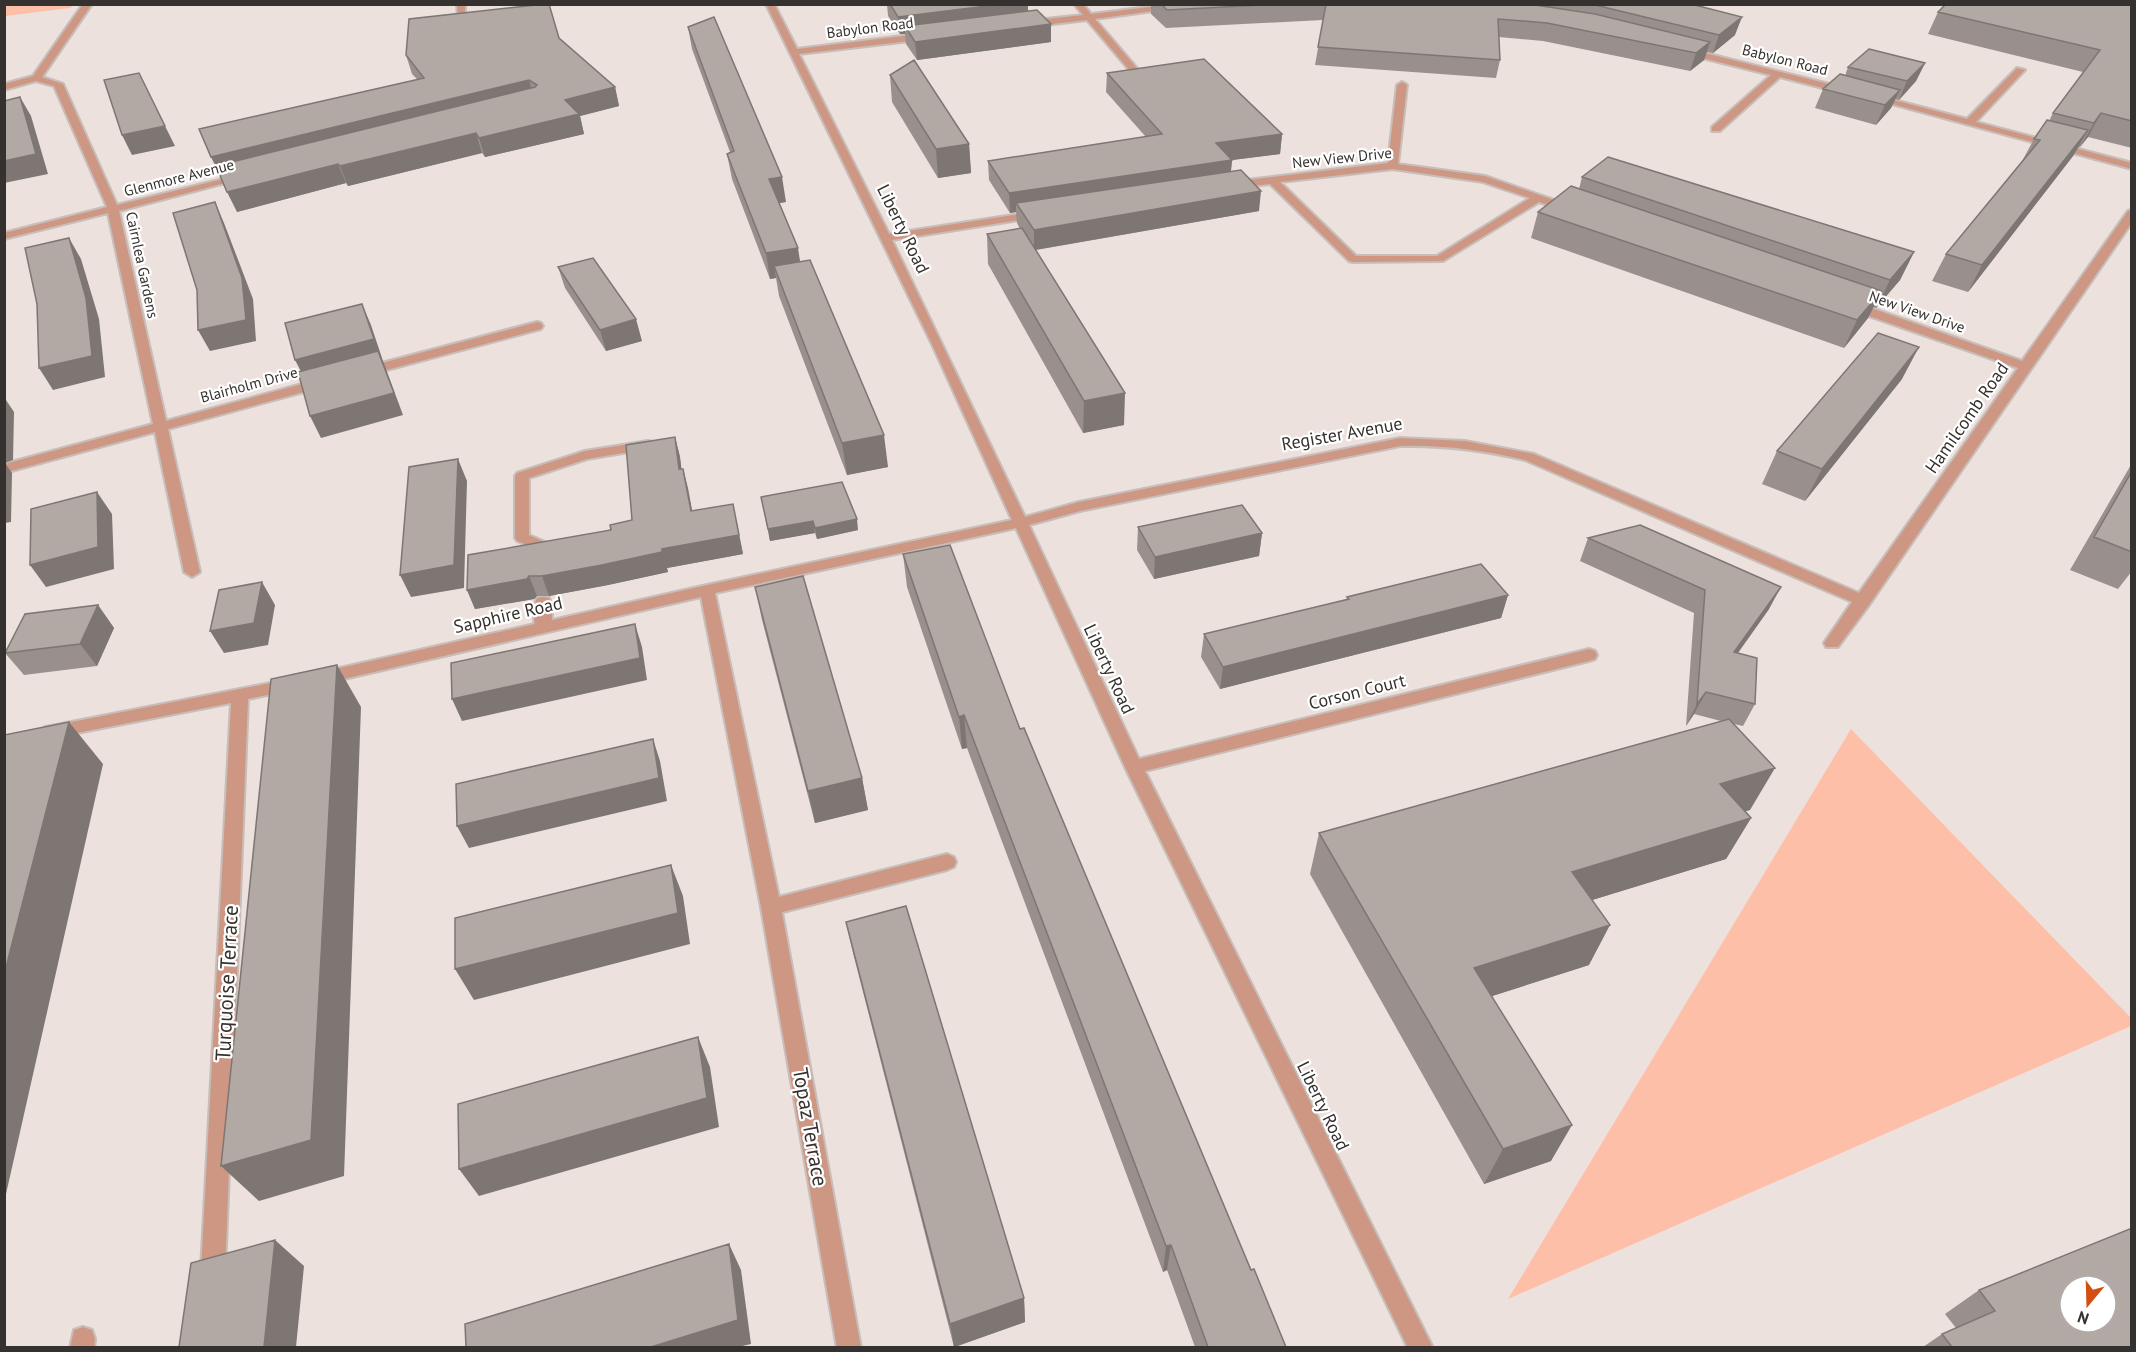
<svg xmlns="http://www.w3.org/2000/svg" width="2136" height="1352" font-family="'PT Sans',sans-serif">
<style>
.green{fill:#febfa9}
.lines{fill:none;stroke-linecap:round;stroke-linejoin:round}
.service-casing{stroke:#c7beba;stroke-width:4}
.minor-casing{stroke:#c7beba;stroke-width:4}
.service{fill:#cd9784;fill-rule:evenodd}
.minor{fill:#cd9784;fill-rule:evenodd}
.wall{fill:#99908d}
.shaded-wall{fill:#7d7673}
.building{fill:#b2a8a4;stroke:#7d7673;stroke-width:1.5;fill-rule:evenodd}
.labels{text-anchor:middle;stroke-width:4.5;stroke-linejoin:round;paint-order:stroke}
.far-street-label{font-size:15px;fill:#35312f;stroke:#fff}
.street-label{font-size:18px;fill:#35312f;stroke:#fff}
.near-street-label{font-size:21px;fill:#35312f;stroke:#fff}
</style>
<rect width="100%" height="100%" fill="#ece1dd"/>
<path class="green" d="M4,5L5,4L74,5L70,8L5,16Z
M1851,729L2131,1018V1026L1508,1299Z"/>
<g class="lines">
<defs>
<path id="service" d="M648,441L653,442L655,445L653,448L587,459L529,478V535L549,544L551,547L544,552L517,541L515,538V476L517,473L585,451Z
M543,597L549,598C553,606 553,623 549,631H537C533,623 533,606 537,598Z
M947,854L954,857L956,862L954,867L947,870L771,915L764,913L761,907L764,901L771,899Z"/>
<path id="minor" d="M83,4H92L42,77L63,84L117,205L243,174L248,177L119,211L166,421L324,378L330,382L329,385L168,429L200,572L192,577L184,572L155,432L4,473V464L153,424L108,213L4,239V233L107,207L54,86L36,81L4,90V84L33,76Z
M457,4H465V19L458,17Z
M766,4H774L797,49L927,33L931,36L927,39L799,54L889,234L1039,211L1044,214L1039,217L892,240L1025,517L1079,502L1400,438L1465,441L1534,454L1859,593L2018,368L1846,308V302H1854L2022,361L2128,211L2132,210V222L1869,605L1838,647H1826L1824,643L1852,602L1525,460C1483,450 1443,445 1400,446L1080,511L1029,525L1139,759L1589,649L1595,651L1597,655L1595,659L1589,661L1145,771L1433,1348H1408L1125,767L1016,528L715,593L781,907L861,1348H837L761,907L701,597L322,684L316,682L314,678L316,674L322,672L707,585L1012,520L931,342Z
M1074,4H1083L1091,14L1174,4H1204L1095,19L1147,80V84H1141L1087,20L1027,27L1023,24L1027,21L1083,15Z
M1685,48L1849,89L1851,91L1846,94L1780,77L1720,131H1712V127L1771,75L1682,53V49Z
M2017,68L2025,70L1976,122L2132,163V169L1866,97L1871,94L1967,119Z
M1402,82L1407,85L1398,164L1485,176L1574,207V211H1566L1539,202L1443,261L1353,262L1349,261L1270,184L1231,188L1226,185L1231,182L1388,163L1397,85ZM1393,169L1483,182L1530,198L1437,256H1356L1280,182Z
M537,322L541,323L543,326L541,329L364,376L358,372L359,369Z
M291,679L297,681L299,685L297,689L248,699L225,1270L221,1278L213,1282L205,1278L201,1270L231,703L51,738L45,737L42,732L45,727L51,726Z
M83,1327L92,1330L95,1339L94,1348H70L74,1330Z"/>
</defs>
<use href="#service" class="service-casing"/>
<use href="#minor" class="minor-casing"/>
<use href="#service" class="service"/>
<use href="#minor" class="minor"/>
</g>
<path class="wall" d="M887,4H1028V11L1051,42L917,60L906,44L905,34H900L888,16Z
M1151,4H1691L1735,35L1713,53L1707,52L1704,60L1690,71L1543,41L1499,37L1500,60L1496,78L1315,65L1323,20L1166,28L1151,14Z
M2132,4V148L2088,137L2080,147H2079L2073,156L1968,292L1932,281L1946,254L2021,163L2034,139L2049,121L2053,113L2083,72L1928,34L1938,12Z
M688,27L786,202L779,203L800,261L888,467L847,475L779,296L776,278L770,279L732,179L727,154L730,152L692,49Z
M559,38L615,87L619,106L580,116L584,134L485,157L482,153L348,186L346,183L237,212L417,79L412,74L406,55Z
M1925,63L1916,81L1899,100L1895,99L1891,108L1876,125L1815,108L1823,89L1845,76L1848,67Z
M1107,73L1282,134L1280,154L1232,160L1231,171L1259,211L1036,250L1124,425L1083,433L988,264L987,234L1020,229L1017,223L1016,212L1010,213L989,180L988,161L1146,137L1106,92Z
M890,75L969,144L971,173L938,178L892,102Z
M1582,177L1914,252L1900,280L1876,308L1873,307L1868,318L1844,348L1531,238L1538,212L1579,189Z
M558,267L642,341L606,351L565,288Z
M1902,379L1805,501L1762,484L1777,451Z
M675,437L680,457L681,469H683L692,511L733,504L743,554L667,568L668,572L608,585L549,596H537L534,599L475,609L467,590L632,520Z
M2132,463V571L2118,589L2070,570Z
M761,497L858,530L817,539L815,533L770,541Z
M1138,527L1262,533L1259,556L1154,579L1137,550Z
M1588,538L1769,609L1738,653L1755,704L1743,726L1734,724L1750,810L1745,811L1751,818L1726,859L1592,900L1589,965L1492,996L1551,1161L1484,1184L1310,874L1319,833L1721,721L1694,714L1686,726L1694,613L1580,561Z
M903,554L1020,729L1251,1270L1286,1347H1195L1167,1270L1163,1272L967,748L962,749L907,587Z
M755,587L862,778L868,810L815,823L762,620Z
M1508,595L1501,618L1220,689L1201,657L1204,634L1346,600L1347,597Z
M98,605L114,628L97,666L24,675L5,653Z
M846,922L1024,1298L1025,1322L955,1347H954L853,953Z
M1979,1290L2132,1347H1923L1942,1334L1956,1328L1945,1314Z"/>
<path class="shaded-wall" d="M1003,4H1028V19L905,26V34H900L898,17Z
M1742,17L1735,35L1713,53L1719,35Z
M1051,24V42L917,60L915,42Z
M1710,42L1704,60L1690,71L1696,53Z
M1925,63L1916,81L1899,100L1907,81Z
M529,80L534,99L221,177L211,157Z
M615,87L619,106L580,116L584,134L485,157L479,138L565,100Z
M1900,90L1891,108L1876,125L1885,105Z
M20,97L31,116L48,174L4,183V161Z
M2101,113L2088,137L2080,147L2094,123Z
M165,126L175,146L132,155L122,135Z
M2088,130L2073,156L1968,292L1982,265Z
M476,133L482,153L348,186L340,166Z
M1282,134L1280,154L1232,160L1230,180L1016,203V212L1010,213L1009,193L1216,143Z
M969,144L971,173L938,178L936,149Z
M338,164L346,183L237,212L227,192Z
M782,177L786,202L773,204L769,179Z
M1261,191L1259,211L1034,250V230Z
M215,202L224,223L253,299L256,341L210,351L198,330Z
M69,238L81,259L99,319L105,377L53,390L39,368Z
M798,248L802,274L774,266L776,278L770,279L766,253Z
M1914,252L1900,280L1876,308L1890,280Z
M1882,291L1868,318L1844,348L1857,320Z
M362,304L371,325L383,361L403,415L321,438L310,416L306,381L295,360Z
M636,319L642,341L606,351L600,330Z
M1919,347L1902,379L1805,501L1822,469Z
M1125,393L1124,425L1083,433L1084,401Z
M4,397L14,412L13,460L5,463L12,473L11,522L4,523Z
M884,435L888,467L847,475L842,443Z
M675,437L680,457L684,489L679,469Z
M458,459L467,481L464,588L411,597L400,575Z
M683,469L688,488L696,531L691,511Z
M97,492L112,514L114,569L46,587L30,565Z
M733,504L743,554L667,568L668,572L608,585L549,596L542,576L662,549Z
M857,519L858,530L817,539L815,528Z
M813,521L815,533L770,541L768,529Z
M1262,533L1259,556L1154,579L1155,557Z
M529,576L537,596L534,599L475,609L467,590Z
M262,582L275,605L268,645L224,653L210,631Z
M1781,587L1769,609L1722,675L1734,652Z
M1508,595L1501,618L1220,689L1223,667Z
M98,605L114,628L97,666L80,644Z
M635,624L642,647L647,680L462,721L452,699Z
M337,665L361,707L344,1176L259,1201L221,1166Z
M1706,692L1694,714L1686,726L1697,704Z
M964,715L967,748L962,749L959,717Z
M69,722L103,764L4,1203V975Z
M653,739L660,761L667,801L469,848L457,826Z
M1775,768L1750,810L1697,826L1720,784Z
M862,778L868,810L815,823L808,791Z
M1751,818L1726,859L1553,912L1572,872Z
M671,865L683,896L690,944L474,1000L455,969Z
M1610,925L1589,965L1458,1007L1474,968Z
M698,1037L710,1067L719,1127L479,1196L459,1169Z
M1572,1125L1551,1161L1484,1184L1503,1149Z
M275,1240L304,1266L296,1347H264Z
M729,1244L741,1270L751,1344L738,1347H651Z
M1171,1245L1167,1270L1163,1272L1166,1246Z
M1024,1298L1025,1322L954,1347L950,1324Z"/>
<path class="building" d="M545,4H549L559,38L615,87L565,100L579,114L479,138L476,133L340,166L338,164L227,192L216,166L535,87L537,85L529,80L211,157L199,129L424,78L406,55L409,19Z
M890,4H1003L898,17Z
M1161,4H1282L1167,10Z
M1326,4H1529L1595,14L1710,42L1696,53L1547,23L1498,19L1500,60L1318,47Z
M1591,4H1691L1742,17L1719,35Z
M1946,4H2132V121L2101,113L2094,123L2053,113L2100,50L1938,12Z
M1037,10L1051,24L915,42L905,26Z
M714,17L782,177L769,179L798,248L766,253L727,154L734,151L688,27Z
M1869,49L1925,63L1907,81L1848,67Z
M1204,59L1282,134L1216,143L1232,160L1009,193L988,161L1162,134L1107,73Z
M914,60L969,144L936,149L890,75Z
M139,73L165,126L122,135L104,80Z
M1840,74L1900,90L1885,105L1823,89Z
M20,97L36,154L4,161V101Z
M2047,120L2088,130L1982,265L1946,254L2040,140L2034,139Z
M1608,157L1914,252L1890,280L1582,177Z
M1241,170L1261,191L1034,230L1016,203Z
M1571,186L1882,291L1857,320L1538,212Z
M215,202L242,278L246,320L198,330L197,290L173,213Z
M1022,228L1125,393L1084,401L987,234Z
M69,238L86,298L92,356L39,368L37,304L25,248Z
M593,258L636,319L600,330L558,267Z
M810,260L884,435L842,443L774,266Z
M362,304L374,339L295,360L285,323Z
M1878,333L1919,347L1822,469L1777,451Z
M378,351L394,393L310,416L298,372Z
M675,437L679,469H683L691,511L733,504L739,535L662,549V552L602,565L542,576H529L527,579L467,590L468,555L611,530L610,525L632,520L626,445Z
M458,459L454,565L400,575L409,467Z
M2132,471V552L2094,537Z
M842,482L857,519L815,528L813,521L768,529L761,497Z
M97,492L98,547L30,565L31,509Z
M1242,505L1262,533L1155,557L1138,527Z
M1640,525L1781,587L1734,652L1757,658L1755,704L1706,692L1697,704L1705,590L1588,538Z
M950,545L1020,729L1024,728L1251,1270L1254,1269L1286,1347H1208L1171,1245L1166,1246L964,715L959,717L903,554Z
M1481,564L1508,595L1223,667L1204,634L1349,599L1347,597Z
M803,576L862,778L808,791L755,587Z
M262,582L254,623L210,631L219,590Z
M98,605L80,644L5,653L25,614Z
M635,624L640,658L452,699L451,663Z
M337,665L311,1140L221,1166L271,679Z
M1729,719L1775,768L1720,784L1751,818L1572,872L1610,925L1474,968L1572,1125L1503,1149L1319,833Z
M69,722L4,975V735Z
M653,739L659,778L457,826L456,784Z
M671,865L678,913L455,969V918Z
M906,906L1024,1298L950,1324L846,922Z
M698,1037L707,1098L459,1169L458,1104Z
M2132,1228V1347H1952L1942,1334L1995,1311L1979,1290ZM2070,1286H2106V1322H2070Z
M275,1240L264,1347H179L191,1263Z
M729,1244L738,1320L651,1347H466L465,1324Z"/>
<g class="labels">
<g class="far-street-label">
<text transform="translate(870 28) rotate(-7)" y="5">Babylon Road</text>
<text transform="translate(1785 60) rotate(14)" y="5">Babylon Road</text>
<text transform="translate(1342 158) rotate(-6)" y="5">New View Drive</text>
<text transform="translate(179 178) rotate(-14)" y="5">Glenmore Avenue</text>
<text transform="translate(142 265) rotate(78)" y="5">Cairnlea Gardens</text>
<text transform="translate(1917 312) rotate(19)" y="5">New View Drive</text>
<text transform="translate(249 385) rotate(-15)" y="5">Blairholm Drive</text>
</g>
<g class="street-label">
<text transform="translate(903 229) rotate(64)" y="6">Liberty Road</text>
<text transform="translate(1967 418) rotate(-55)" y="6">Hamilcomb Road</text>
<text transform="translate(1342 434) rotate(-10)" y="6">Register Avenue</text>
<text transform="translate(508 615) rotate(-13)" y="6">Sapphire Road</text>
<text transform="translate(1109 669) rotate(65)" y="6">Liberty Road</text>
<text transform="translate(1357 692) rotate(-14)" y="6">Corson Court</text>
<text transform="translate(1323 1106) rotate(64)" y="6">Liberty Road</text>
</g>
<g class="near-street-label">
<text transform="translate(227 983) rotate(-87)" y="7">Turquoise Terrace</text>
<text transform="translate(810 1127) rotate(80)" y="7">Topaz Terrace</text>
</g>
</g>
<rect width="2136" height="1352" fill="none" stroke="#35312f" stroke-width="12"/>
<g transform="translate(2088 1304) rotate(199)"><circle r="28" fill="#ffffff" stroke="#aeadac" stroke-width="1.5"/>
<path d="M0-4.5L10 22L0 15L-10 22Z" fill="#d44e12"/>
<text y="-9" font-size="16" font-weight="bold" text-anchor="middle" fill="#35312f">N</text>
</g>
</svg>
